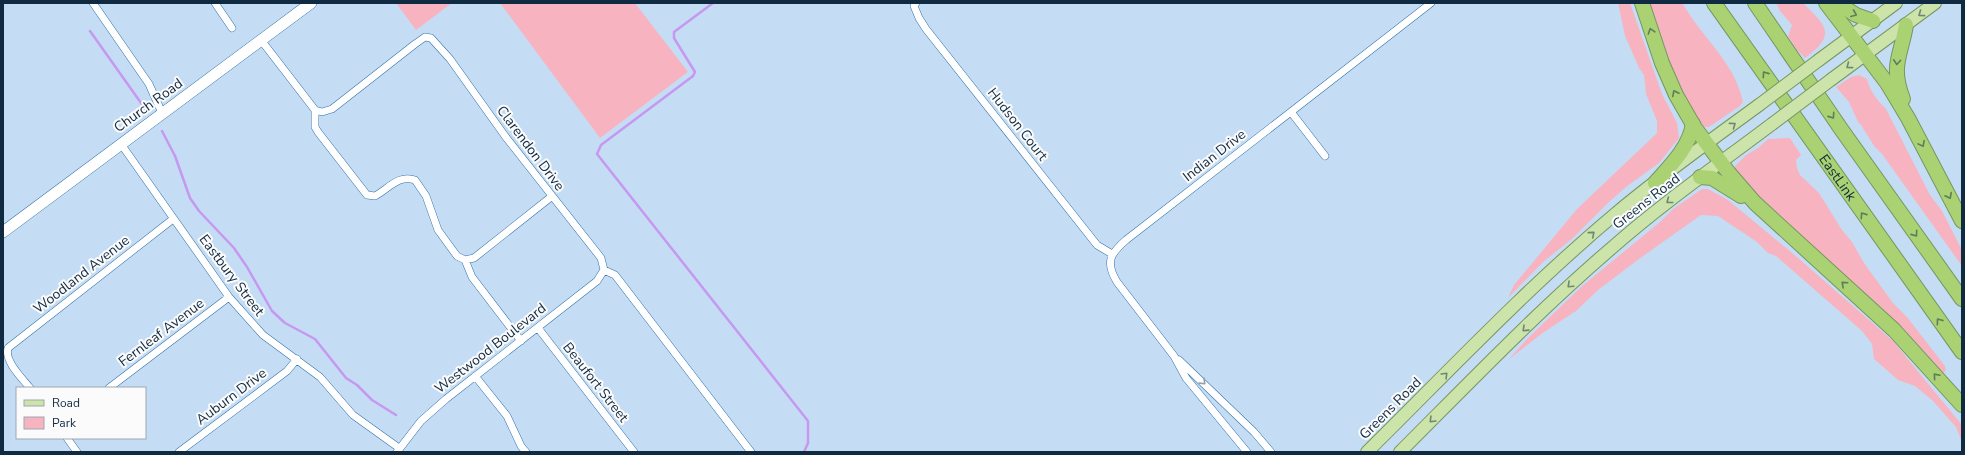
<svg xmlns="http://www.w3.org/2000/svg" width="1965" height="455" font-family="'Nunito Sans',sans-serif">
<style>
.green{fill:#f7b4c0}
.lines{fill:none;stroke-linecap:round;stroke-linejoin:round}
.stream{stroke:#c698f0;stroke-width:2.5}
.street-casing{stroke:#3371a7;stroke-width:8}
.secondary-casing{stroke:#3371a7;stroke-width:12}
.primary-casing{stroke:#749761;stroke-width:14}
.highway-casing{stroke:#749761;stroke-width:16}
.street{stroke:#fff;stroke-width:7}
.secondary{stroke:#fff;stroke-width:11}
.primary{stroke:#cce3aa;stroke-width:12}
.highway{stroke:#aad172;stroke-width:14}
.primary-bridge-casing{stroke:#749761;stroke-width:14;stroke-linecap:butt}
.primary-bridge{stroke:#cce3aa;stroke-width:12}
.oneway{stroke:#5d7e5a}
.oneway2{stroke:#6e8676}
.oneway3{stroke:#939faa}
.labels{text-anchor:middle;stroke-width:4;stroke-linejoin:round;paint-order:stroke}
.street-label{font-size:14px;fill:#102a41;stroke:#fbfbfb}
</style>
<rect width="100%" height="100%" fill="#c4ddf5"/>
<path class="green" d="M396,3H452L416,30Z
M500,3H635L688,72L600,138Z
M1618,3H1630L1662,94L1677,123L1679,138L1659,163L1626,187L1610,201L1572,239L1543,262L1508,298L1514,285L1577,209L1657,133V121L1646,94L1644,75L1639,68L1625,36Z
M1647,3L1683,4C1702,38 1735,62 1743,102L1740,106L1709,127H1704L1698,125L1682,102Z
M1776,3H1803C1828,27 1836,35 1805,58L1796,49L1788,36L1792,25L1780,11Z
M1859,75L1867,79C1870,91 1877,100 1886,109L1930,195L1942,211L1962,250V266L1882,154L1874,146L1861,125L1858,122L1849,102L1836,87L1851,77Z
M1790,138L1801,155L1796,160L1797,168L1800,175L1819,193L1842,230L1852,242L1864,263L1893,303L1907,317L1945,366L1946,370L1943,374L1918,347L1778,217L1735,172V166L1746,155L1758,148L1768,139Z
M1702,189H1708L1728,200L1797,257L1893,341L1962,425V442L1956,427L1933,401L1915,386L1898,380L1874,359L1872,344L1862,331L1776,256L1768,253L1757,242L1718,216L1701,215L1639,259L1598,290L1576,311L1544,332L1508,360L1529,337L1581,287L1660,222L1673,209Z"/>
<g class="lines">
<path class="stream" d="M713,3L674,32V38L695,72L693,76L601,145L597,154L808,421V443L804,452
M90,31L146,110
M162,131L175,156L190,198L199,211L234,248L247,267L272,311L285,323L315,339L346,378L357,385L372,400L396,415"/>
<defs>
<path id="street" d="M93,3L149,84L162,113
M215,3L232,28
M916,3L914,6L919,18L926,29L1097,245L1112,254
M261,40L315,110L322,112L332,109L415,44L425,37L431,38L450,59L505,136L601,258L604,270
M315,110V127L318,132L367,195L375,196C388,189 399,174 415,180L426,196L438,230L457,256L465,260L474,258L551,197
M1291,112L1325,156
M121,144L229,297L263,335L320,377L353,415L399,448
M465,260L472,277L521,341
M604,270L615,275L751,452
M538,328L634,452
M1179,360L1254,432L1271,452
M475,376L507,416L521,446L526,452
M30,388C22,378 4,361 8,348L173,219
M109,388L229,297
M67,438L77,452
M179,452L287,371L297,359
M397,452L421,421L446,399L597,281L604,270
M1247,452L1186,378L1174,356L1117,282C1105,262 1110,254 1126,240L1431,3"/>
<path id="secondary" d="M3,232L311,3"/>
<path id="primary" d="M1819,60L1896,3
M1832,79L1935,3
M1367,452C1448,372 1527,288 1614,215C1660,176 1710,141 1759,105
M1400,452C1470,382 1539,310 1614,246C1664,202 1719,164 1772,124"/>
<g id="highway">
<path d="M1642,3L1662,63L1676,95L1695,128L1729,173L1755,203L1894,330L1962,405"/>
<path id="s1" d="M1714,3L1962,352"/>
<path d="M1755,3L1841,129L1962,299"/>
<path d="M1826,3L1887,83L1908,118L1962,221"/>
<path d="M1837,3L1856,15L1873,21"/>
<path d="M1903,99C1890,65 1901,56 1906,25"/>
<path d="M1700,177L1712,178L1741,196"/>
<path d="M1655,183C1670,166 1689,148 1693,124"/>
</g>
</defs>
<use href="#street" class="street-casing"/>
<use href="#secondary" class="secondary-casing"/>
<use href="#primary" class="primary-casing"/>
<use href="#highway" class="highway-casing"/>
<use href="#street" class="street"/>
<use href="#secondary" class="secondary"/>
<use href="#primary" class="primary"/>
<use href="#highway" class="highway"/>
<defs>
<path id="primary-bridge" d="M1759,105L1819,60
M1772,124L1832,79"/>
</defs>
<use href="#primary-bridge" class="primary-bridge-casing"/>
<use href="#primary-bridge" class="primary-bridge"/>
</g>
<defs><path id="oneway-chevron" d="M-2-3.5L2.5 0L-2 3.5" fill="none" stroke-width="1.6" stroke-linecap="round" stroke-linejoin="round"/></defs>
<g class="oneway">
<use href="#oneway-chevron" transform="translate(1854 14) rotate(23)"/>
<use href="#oneway-chevron" transform="translate(1651 31) rotate(-108)"/>
<use href="#oneway-chevron" transform="translate(1897 62) rotate(94)"/>
<use href="#oneway-chevron" transform="translate(1765 74) rotate(-125)"/>
<use href="#oneway-chevron" transform="translate(1675 93) rotate(-117)"/>
<use href="#oneway-chevron" transform="translate(1832 116) rotate(55)"/>
<use href="#oneway-chevron" transform="translate(1922 144) rotate(62)"/>
<use href="#oneway-chevron" transform="translate(1949 196) rotate(63)"/>
<use href="#oneway-chevron" transform="translate(1863 215) rotate(-125)"/>
<use href="#oneway-chevron" transform="translate(1915 234) rotate(55)"/>
<use href="#oneway-chevron" transform="translate(1844 284) rotate(-138)"/>
<use href="#oneway-chevron" transform="translate(1939 321) rotate(-126)"/>
<use href="#oneway-chevron" transform="translate(1936 376) rotate(-131)"/>
</g>
<g class="oneway2">
<use href="#oneway-chevron" transform="translate(1921 14) rotate(144)"/>
<use href="#oneway-chevron" transform="translate(1849 66) rotate(143)"/>
<use href="#oneway-chevron" transform="translate(1733 125) rotate(-36)"/>
<use href="#oneway-chevron" transform="translate(1669 201) rotate(142)"/>
<use href="#oneway-chevron" transform="translate(1592 234) rotate(-41)"/>
<use href="#oneway-chevron" transform="translate(1570 285) rotate(137)"/>
<use href="#oneway-chevron" transform="translate(1525 329) rotate(136)"/>
<use href="#oneway-chevron" transform="translate(1445 375) rotate(-45)"/>
<use href="#oneway-chevron" transform="translate(1432 420) rotate(135)"/>
</g>
<use class="oneway3" href="#oneway-chevron" transform="translate(1203 382) rotate(44)"/>
<g class="labels">
<g class="street-label">
<text transform="translate(148 105) rotate(-36)" y="5">Church Road</text>
<text transform="translate(1018 124) rotate(52)" y="5">Hudson Court</text>
<text transform="translate(531 148) rotate(53)" y="5">Clarendon Drive</text>
<text transform="translate(1214 155) rotate(-38)" y="5">Indian Drive</text>
<text dy="5" stroke="none"><textPath href="#s1" startOffset="214">EastLink</textPath></text>
<text transform="translate(1646 201) rotate(-38)" y="5">Greens Road</text>
<text transform="translate(81 274) rotate(-38)" y="5">Woodland Avenue</text>
<text transform="translate(232 275) rotate(53)" y="5">Eastbury Street</text>
<text transform="translate(161 332) rotate(-37)" y="5">Fernleaf Avenue</text>
<text transform="translate(490 348) rotate(-38)" y="5">Westwood Boulevard</text>
<text transform="translate(596 382) rotate(52)" y="5">Beaufort Street</text>
<text transform="translate(231 396) rotate(-37)" y="5">Auburn Drive</text>
<text transform="translate(1390 408) rotate(-45)" y="5">Greens Road</text>
</g>
</g>
<rect width="1965" height="455" fill="none" stroke="#102a41" stroke-width="8"/>
<rect x="16" y="387" width="130" height="52" fill="#fbfbfb" stroke="#9da7b1"/>
<rect x="24" y="400" width="20" height="6" fill="#cce3aa" stroke="#9da7b1"/>
<text x="52" y="407" font-size="12" fill="#102a41">Road</text>
<rect x="24" y="417" width="20" height="12" fill="#f7b4c0" stroke="#9da7b1"/>
<text x="52" y="427" font-size="12" fill="#102a41">Park</text>
</svg>
